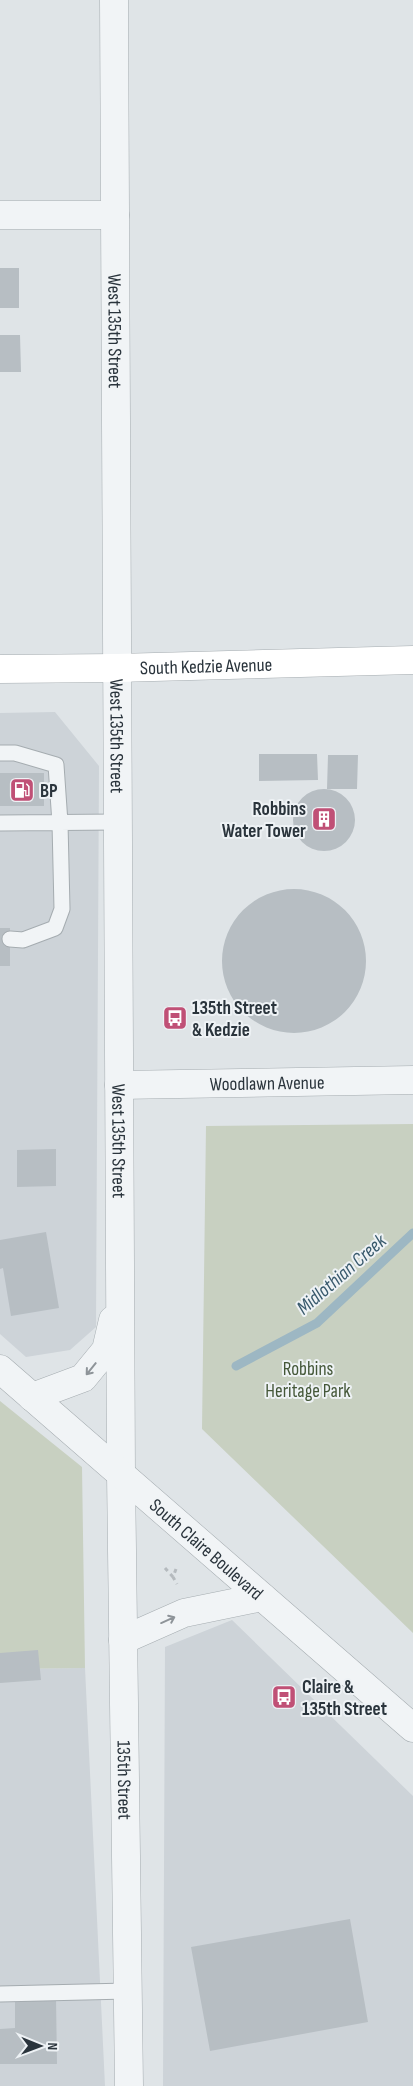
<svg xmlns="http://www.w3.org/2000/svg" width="413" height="2086" font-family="'Sofia Sans Condensed',sans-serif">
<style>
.built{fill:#cdd3d8}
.green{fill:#c8d0c1}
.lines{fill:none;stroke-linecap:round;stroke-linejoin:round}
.stream{stroke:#9db7c3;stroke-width:9}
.building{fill:#b7bec3}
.service-casing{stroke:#a5acb0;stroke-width:17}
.minor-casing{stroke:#a5acb0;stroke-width:29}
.tertiary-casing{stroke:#a5acb0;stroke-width:29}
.secondary-casing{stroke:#a5acb0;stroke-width:29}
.path{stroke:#b5babe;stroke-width:3;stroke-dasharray:4 4;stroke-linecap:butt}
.service{stroke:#f1f4f6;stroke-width:15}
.minor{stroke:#f1f4f6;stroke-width:28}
.tertiary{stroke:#f1f4f6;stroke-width:28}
.secondary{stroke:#fff;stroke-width:28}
.oneway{stroke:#8e9499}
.labels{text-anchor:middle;stroke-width:4;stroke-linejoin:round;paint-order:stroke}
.street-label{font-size:19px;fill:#2a343c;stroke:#eef2f5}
.poi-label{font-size:19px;font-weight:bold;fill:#2a343c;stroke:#eef2f5;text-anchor:start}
.park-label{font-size:19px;fill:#445738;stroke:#eef2f5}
.water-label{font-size:20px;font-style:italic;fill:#38596c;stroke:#eef2f5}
</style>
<rect width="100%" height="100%" fill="#dfe4e7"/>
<path class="built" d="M55,712L99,766L96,1327L70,1350L26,1357L0,1334V713Z
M232,1620L413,1796V2086H163L165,1647Z
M85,1668L105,2086H0V1669Z"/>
<path class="green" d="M413,1124V1633L202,1429L206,1126Z
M0,1401L82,1467L85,1668L0,1669Z"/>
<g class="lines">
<path class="stream" d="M236,1366L317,1323L413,1233"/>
</g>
<path class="building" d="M0,268H19V308H0Z
M0,335H20L21,372H0Z
M259,754H317L318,780L259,781Z
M328,755H358L357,789H327Z
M0,773H44V806H0Z
M293 820a31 31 0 1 1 62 0a31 31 0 1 1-62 0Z
M222 961a72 72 0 1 1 144 0a72 72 0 1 1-144 0Z
M0,928H10V966H0Z
M56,1149V1186L17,1187V1150Z
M46,1232L59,1308L11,1316L3,1268L0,1269V1240Z
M38,1650L41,1680L0,1683V1653Z
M350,1919L368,2022L210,2051L191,1947Z
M15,1998H56L57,2064H0V2029L15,2028Z"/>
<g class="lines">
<defs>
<path id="service" d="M0,753H15L56,765L60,823L62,909L55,928L23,940L10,939
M0,823L118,822
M0,1994L127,1991"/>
<g id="minor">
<path d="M0,215H115"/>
<path id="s1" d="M119,1085L413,1080"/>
<path id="s2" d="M121,1474L129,2086"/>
</g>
<g id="tertiary">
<path id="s3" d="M114,0L121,1474"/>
<path id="s4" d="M0,1369L413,1728"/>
<path d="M32,1397L83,1378L106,1350L113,1320"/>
<path d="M123,1640L184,1613L262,1597"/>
</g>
<g id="secondary">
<path id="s5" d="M0,669L117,668L413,660"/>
</g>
</defs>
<use href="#service" class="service-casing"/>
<use href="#minor" class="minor-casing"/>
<use href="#tertiary" class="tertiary-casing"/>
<use href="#secondary" class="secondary-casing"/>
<path class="path" d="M165,1568L173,1577
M176,1569L173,1577L177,1584"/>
<use href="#service" class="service"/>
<use href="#minor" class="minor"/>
<use href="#tertiary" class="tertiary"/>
<use href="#secondary" class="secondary"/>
</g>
<defs><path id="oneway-shaft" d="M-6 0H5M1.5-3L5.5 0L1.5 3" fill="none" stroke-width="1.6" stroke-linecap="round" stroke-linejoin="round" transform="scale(1.25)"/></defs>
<g class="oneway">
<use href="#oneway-shaft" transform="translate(91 1369) rotate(129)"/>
<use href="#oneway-shaft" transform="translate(168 1620) rotate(-24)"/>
</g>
<defs>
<symbol id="fuel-square" viewBox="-11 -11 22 22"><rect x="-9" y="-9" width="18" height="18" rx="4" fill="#c05076" stroke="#eef2f5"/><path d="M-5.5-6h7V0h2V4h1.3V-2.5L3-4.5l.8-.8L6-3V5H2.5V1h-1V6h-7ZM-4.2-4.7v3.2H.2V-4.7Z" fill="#fff"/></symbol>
<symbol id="building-square" viewBox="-11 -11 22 22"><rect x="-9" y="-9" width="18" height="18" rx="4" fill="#c05076" stroke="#eef2f5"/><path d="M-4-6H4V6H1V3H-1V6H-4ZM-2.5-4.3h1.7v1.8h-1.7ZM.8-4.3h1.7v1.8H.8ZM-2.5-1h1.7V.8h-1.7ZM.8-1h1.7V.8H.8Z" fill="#fff"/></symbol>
<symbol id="bus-square" viewBox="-11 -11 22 22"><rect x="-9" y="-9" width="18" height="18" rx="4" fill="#c05076" stroke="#eef2f5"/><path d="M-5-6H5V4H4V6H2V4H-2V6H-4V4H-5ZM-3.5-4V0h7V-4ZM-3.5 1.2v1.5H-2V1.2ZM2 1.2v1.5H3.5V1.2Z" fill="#fff"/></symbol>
</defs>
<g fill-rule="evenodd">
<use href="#fuel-square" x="8" y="776" width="28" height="28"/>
<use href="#building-square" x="310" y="805" width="28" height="28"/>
<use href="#bus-square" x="161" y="1004" width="28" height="28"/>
<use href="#bus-square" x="270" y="1683" width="28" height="28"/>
</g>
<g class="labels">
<g class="street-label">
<text dy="7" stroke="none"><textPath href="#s3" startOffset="331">West 135th Street</textPath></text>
<text dy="7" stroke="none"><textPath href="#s5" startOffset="206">South Kedzie Avenue</textPath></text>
<text dy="7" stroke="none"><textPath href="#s3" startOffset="736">West 135th Street</textPath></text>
<text dy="7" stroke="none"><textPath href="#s1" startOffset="148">Woodlawn Avenue</textPath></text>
<text dy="7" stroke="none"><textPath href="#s3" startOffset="1141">West 135th Street</textPath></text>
<text dy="7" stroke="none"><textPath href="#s4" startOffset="274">South Claire Boulevard</textPath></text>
<text dy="7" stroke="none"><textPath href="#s2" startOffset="306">135th Street</textPath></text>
</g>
<g class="poi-label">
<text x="40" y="797">BP</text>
<text x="306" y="815" text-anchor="end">Robbins<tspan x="306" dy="22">Water Tower</tspan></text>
<text x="192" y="1014">135th Street<tspan x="192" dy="22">&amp; Kedzie</tspan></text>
<text x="302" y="1693">Claire &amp;<tspan x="302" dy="22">135th Street</tspan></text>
</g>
<g class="park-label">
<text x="308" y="1375">Robbins<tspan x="308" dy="22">Heritage Park</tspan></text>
</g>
<g class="water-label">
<text transform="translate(341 1274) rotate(-41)" y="7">Midlothian Creek</text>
</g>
</g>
<g transform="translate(40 2046) rotate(91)" stroke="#eef2f5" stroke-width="4" paint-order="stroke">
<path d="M0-4L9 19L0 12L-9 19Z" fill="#2a343c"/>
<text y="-8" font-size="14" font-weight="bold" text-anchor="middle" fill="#2a343c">N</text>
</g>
</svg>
